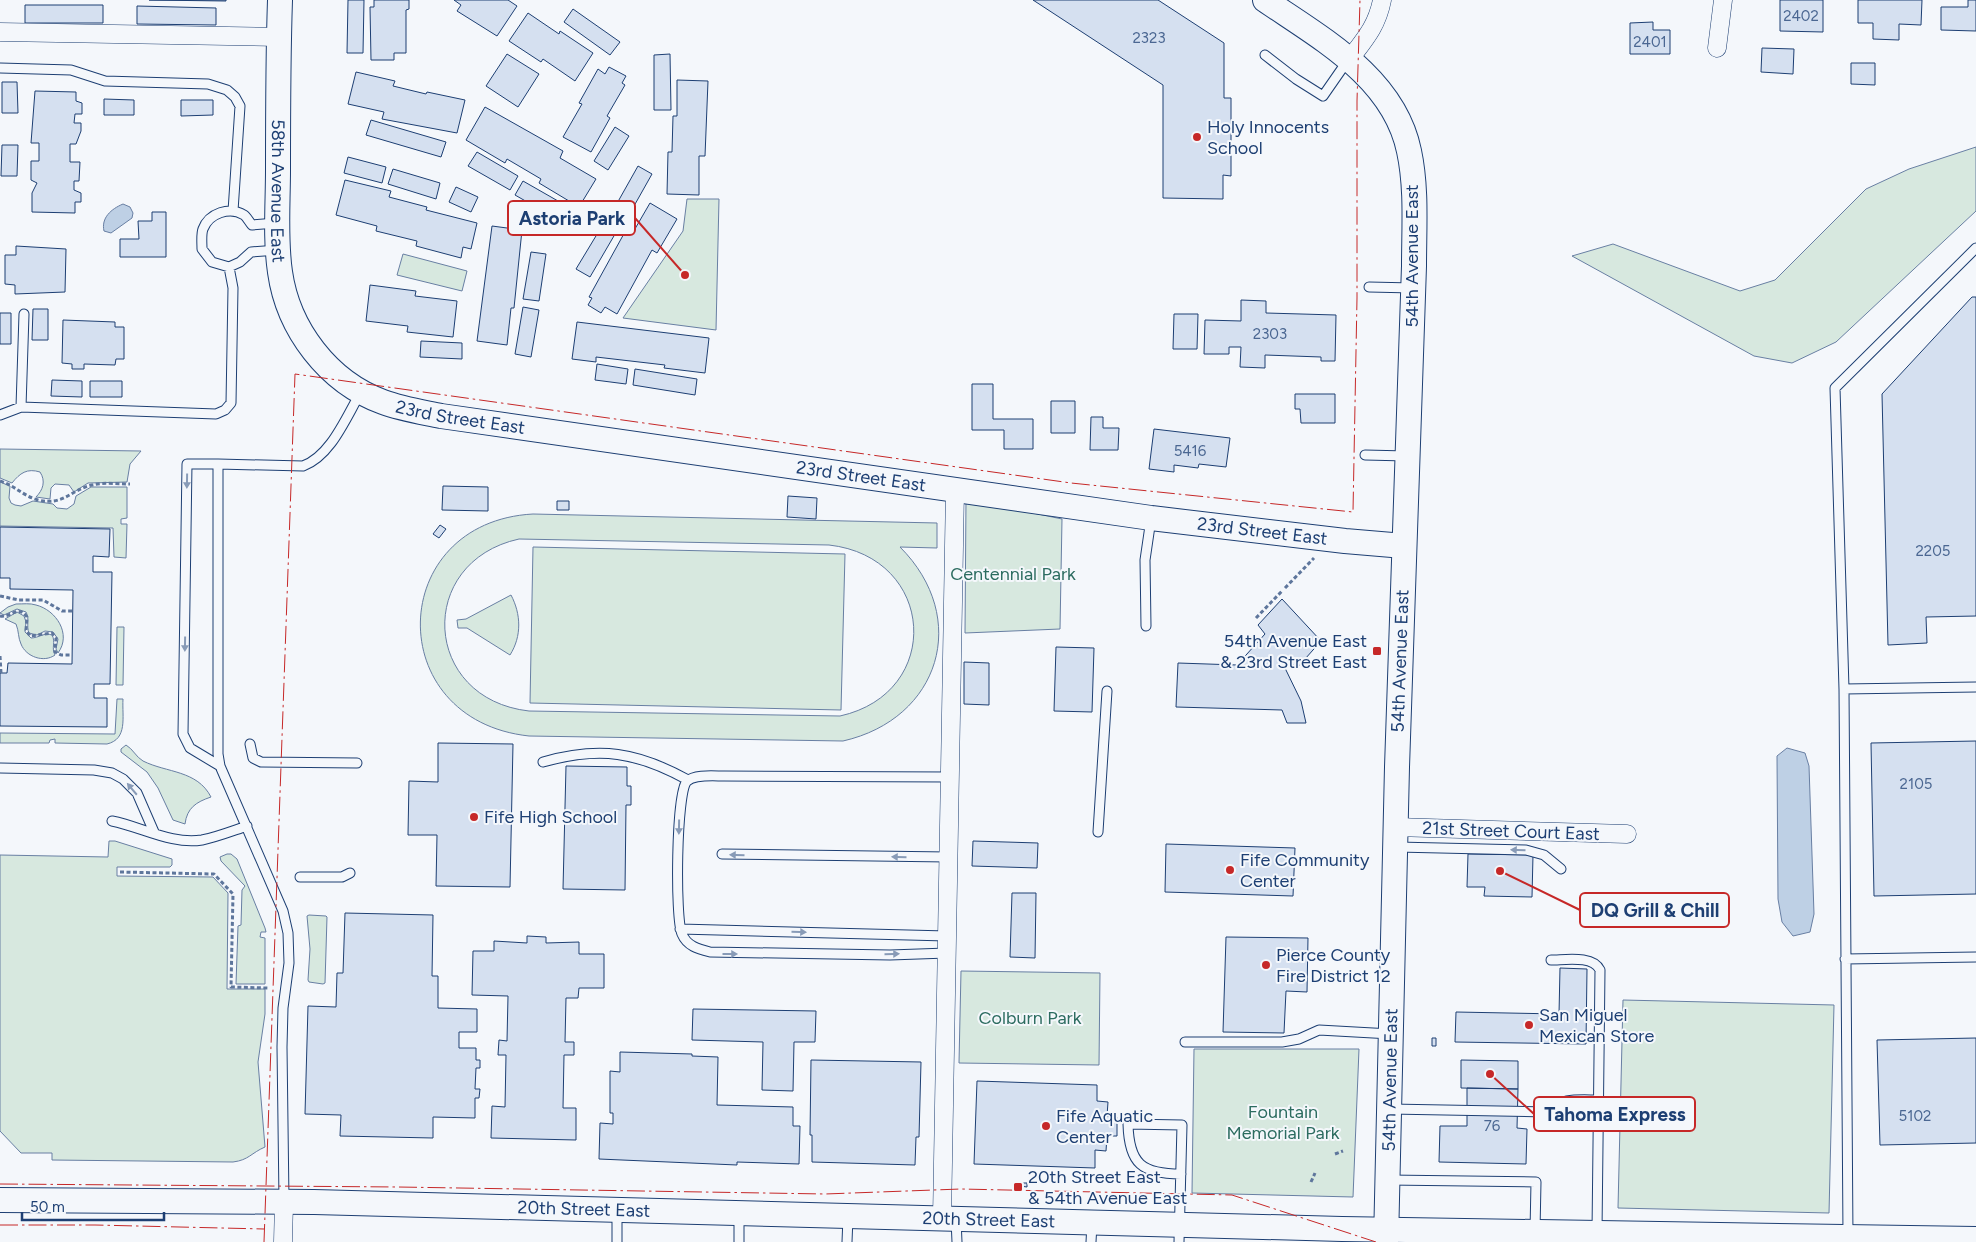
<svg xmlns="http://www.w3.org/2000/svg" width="1976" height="1242" font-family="Figtree,sans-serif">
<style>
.green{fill:#d7e8df;stroke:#687fa3;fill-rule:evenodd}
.water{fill:#bed0e5;stroke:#687fa3}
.building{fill:#d5e0f0;stroke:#1d3f73}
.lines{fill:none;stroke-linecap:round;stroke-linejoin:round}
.lane-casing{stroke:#1d3f73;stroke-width:11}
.street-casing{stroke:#1d3f73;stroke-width:19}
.secondary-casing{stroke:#1d3f73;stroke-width:26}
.path{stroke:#5e769c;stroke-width:3;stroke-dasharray:4 2.5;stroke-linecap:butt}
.lane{stroke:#f4f7fb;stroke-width:9}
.street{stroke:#f4f7fb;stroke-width:18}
.secondary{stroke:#f4f7fb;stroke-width:24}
.power{stroke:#c62828;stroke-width:1;stroke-dasharray:18 4 2.5 4;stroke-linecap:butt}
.oneway{fill:#889bb7}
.poi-dot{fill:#c62828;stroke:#f4f7fb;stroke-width:2}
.labels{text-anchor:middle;stroke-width:4;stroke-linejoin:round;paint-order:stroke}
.number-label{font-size:15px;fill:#4b6792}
.poi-label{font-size:18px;fill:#1d3f73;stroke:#f4f7fb;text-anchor:start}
.street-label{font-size:18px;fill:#1d3f73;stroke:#f4f7fb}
.park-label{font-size:18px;fill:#2c6c60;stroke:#f4f7fb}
.leader{fill:none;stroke:#c62828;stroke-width:2}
.callout-dot{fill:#c62828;stroke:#f4f7fb;stroke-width:2}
.callout{fill:#f4f7fb;stroke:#c62828;stroke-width:2}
.callout-label{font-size:19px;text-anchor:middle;font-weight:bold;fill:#1d3f73}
</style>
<rect width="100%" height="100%" fill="#f4f7fb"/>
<path class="green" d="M1976,147V211L1836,342L1792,363L1754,356L1572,256L1613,244L1740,291L1775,280L1866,189L1909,169Z
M687,199H719L716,330L623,318L683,231Z
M403,254L467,271L462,291L397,275Z
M0,449L141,451L130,464L127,482L88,483L74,492L69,485L55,484L51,488L50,499L36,497C43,490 46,481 40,472C27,468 20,473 12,483L0,478Z
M0,482L10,486L9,498L11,503L15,505L21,506L33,501L53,504L57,508L67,509L74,504L76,496L91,487H127V518L121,519V524H127L126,558L114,557L113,528L0,526Z
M966,499L1062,519L1060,629L965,633Z
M533,514L937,523V548L900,547C971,618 940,719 843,741L529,736C381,720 386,522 533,514ZM519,539L829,545C936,557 944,693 840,716L529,711C422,699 415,562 519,539Z
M533,547L845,554L841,710L530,703Z
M511,595C521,614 522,636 510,655L467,628H458L457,620L466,619Z
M16,604C23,604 30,603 36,605C56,610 72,634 58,653L56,649L58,639L53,632L45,631L37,635L29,633C26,626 30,619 26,612L17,609L4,615L0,613L8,607Z
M17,612L24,616L26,622L25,632L31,638C39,638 44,632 52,635C56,642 51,648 55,655C44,663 26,657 21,644C18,638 19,631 16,624L5,619Z
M117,627H124L123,685H116Z
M117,699H123C122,717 128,739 107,744L55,743V739L50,740L49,743H0V733L115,734Z
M126,745C133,749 136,757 143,761C167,773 197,770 211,797C196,802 187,808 185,824L173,820L158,788L147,772L121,752V749Z
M109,841H115L172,859V865L170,867H117V876L213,877L228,893L227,989H265V1014L258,1062L265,1147C251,1153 249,1160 233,1162L52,1160V1153H21L0,1131V855L108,857Z
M227,854H231L237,859L265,928L266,932H261L260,937L265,938V984H236L238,926L241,925L242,890L245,886L221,861L220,857Z
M309,915L326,916L327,917L325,983L323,984L309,982L308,980L310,949L307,916Z
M961,971L1100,973L1099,1065L959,1063Z
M1623,1000L1834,1005L1829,1213L1618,1208Z
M1194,1049H1359L1353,1197L1192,1193Z"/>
<path class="water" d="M123,204L130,207L133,213L132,218L111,233L104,231C101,218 111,209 123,204Z
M1787,748L1805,753L1809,766L1814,914L1810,932L1793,936L1782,922L1778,899L1777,756Z"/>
<path class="building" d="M149,0H226V1Z
M348,0H364L363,53H347Z
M374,0H409V9L406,10V53H394V60H371L370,7H374Z
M454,0H508L517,6L497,36L457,11L461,5Z
M1033,0H1158L1224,43V98H1231V176L1223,175V199L1163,198V85Z
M1780,0H1823V32L1780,31Z
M1858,0H1922L1921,25L1899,24V40L1873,39V23H1858Z
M1968,0H1976V31L1941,30V7H1968Z
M25,5H103V23H25Z
M137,6L216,8V25L137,24Z
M573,9L620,42L610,55L564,22Z
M528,13L559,34L560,31L593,53L575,81L543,59L541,62L509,41Z
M1653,22V30H1670V54H1630V23Z
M1762,48L1794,49L1793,74L1761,72Z
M507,54L539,74L518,107L486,86Z
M670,54L671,110H654V55Z
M1851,63H1875V85L1851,84Z
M609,67L626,76L622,83L625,85L607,116L610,118L591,152L563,137L582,104L579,103L598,69L605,74Z
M356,72L395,81L393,86L426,94L427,92L465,100L457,133L382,119L384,112L348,104Z
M677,80L708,81L705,156H699V195L667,194L668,152H672L673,116H677Z
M2,82H17L18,113H2Z
M35,91L76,92V101L82,103V114H75L74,123H81V131L76,144H70V162H80L79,181H74V190L81,193V202H75V213L32,212V193L37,183L31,180V161H39V143H31Z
M104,99L134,100V115H104Z
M181,100H213V115L181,116Z
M485,107L563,151L560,158L596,179L579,207L539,183L541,179L507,159L505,163L466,140Z
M371,120L446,142L441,157L366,135Z
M615,127L629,136L608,170L594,161Z
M2,145H18L17,176H1Z
M477,152L518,176L510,190L468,166Z
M348,157L386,167L382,183L344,173Z
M638,166L652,174L625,222L611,214Z
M393,169L440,183L436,199L388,184Z
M345,180L391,191L389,197L427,207L426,210L477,223L471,249L463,247L461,258L416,246L417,241L376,231L377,226L336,215Z
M523,181L565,205L557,219L515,195Z
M456,187L478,197L471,212L449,202Z
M650,203L677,219L657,253L652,250L617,314L605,307L601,313L588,305L592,298L589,297L626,230L632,234Z
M152,212H166V257H120V239H139L138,221H152Z
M605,221L618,229L590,277L576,269Z
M492,226L522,230L514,308H511L507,345L477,341Z
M16,246L66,249L65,292L15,294V285L5,284V255H16Z
M531,252L546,254L539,301L523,299Z
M370,285L416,291L415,296L457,301L453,337L407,332L408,326L366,321Z
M1972,297H1976V616L1926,617L1927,643L1888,645L1882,394Z
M1241,300L1266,301V313L1336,315L1335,361H1321V357L1265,355V368L1240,367L1241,347H1229V354H1204L1205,320L1241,321Z
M523,307L539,310L531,357L515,354Z
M33,309H48V340H32Z
M0,313H11V344H0Z
M1174,314H1198L1197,349H1173Z
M63,320L115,322V327H124V359H116L115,365L84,364V369H72V364L62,363Z
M577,322L709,338L705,373L664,368L665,365L596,357V362L572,359Z
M421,341L462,343V359L420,357Z
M597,364L628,369L626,384L595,380Z
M635,369L697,379L695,395L633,385Z
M52,380L82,381V397L51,396Z
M90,381H122V397H90Z
M972,384H993V419H1033V449H1004V430H972Z
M1295,394H1335V423H1301L1300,409H1295Z
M1051,401H1075V433H1051Z
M1091,417H1103V428H1119L1118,450H1090Z
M1154,429L1230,438L1226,467L1199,464L1198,468L1174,465V472L1149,469Z
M443,486L488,487V511L442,510Z
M788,496L817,498L816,519L787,517Z
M557,501H569V510H557Z
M440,525L446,529L439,538L433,534Z
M0,527L110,529L109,557L93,556V572H112L110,684H94V698H107V727L0,726V673H7L8,663L72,664L73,590L10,589V578H0Z
M1282,599L1321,641L1297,668L1289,660L1284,666L1301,701L1306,723H1287L1282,710L1176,707L1178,663L1237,665L1265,634L1258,625Z
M1056,647L1094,648L1092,712L1054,711Z
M964,662L989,663V705L964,704Z
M1976,741V894L1874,896L1871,743Z
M438,743L513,744L510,887L436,886L437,835H408L409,781L438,782Z
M566,766L627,767V786H631V805H626L625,890L563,889Z
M973,841L1038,843L1037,868L972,866Z
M1166,844L1295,848L1293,896L1165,892Z
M1468,854L1533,855L1532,897L1484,896L1485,887H1467Z
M1012,893H1036L1035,958L1010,957Z
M345,913L433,915L432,976H438V1008L477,1009V1032H459V1048H476V1060H480V1068H476L475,1089H480L479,1098H475V1118L433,1117V1138L340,1136L341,1115L305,1114L308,1006L336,1007L337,973H343Z
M527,936L546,937V943L579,942V954H604V988H579L578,998H566L565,1042H574V1055H564L563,1108H576V1140L491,1138L492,1106L505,1107L506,1055H498L499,1040L507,1041L508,996L472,995L473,951H494V941L527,943Z
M1226,937L1308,938L1307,992L1286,991L1284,1033L1223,1032Z
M1560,968L1587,969L1586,1044L1455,1042L1456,1012L1559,1014Z
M693,1009L816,1011L815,1042H794L793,1091L762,1090L763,1042L692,1040Z
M1432,1038H1436V1046H1432Z
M1976,1038V1143L1880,1145L1877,1040Z
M620,1052L692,1054V1056L718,1057L717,1105L793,1107V1126H800L799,1164L737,1162V1165L599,1159L600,1123L613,1124V1113H610V1071L620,1072Z
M811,1060L921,1062L919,1137H916L915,1165L812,1162V1135H810Z
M1461,1060L1518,1061V1089L1461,1088Z
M977,1081L1097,1085V1101L1108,1102L1107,1116L1117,1117V1136H1107L1106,1151L1095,1150V1168L974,1164Z
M1467,1088L1518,1089L1517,1128L1527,1129L1526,1164L1439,1162L1440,1126H1467Z
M1019,1183H1027V1187L1020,1186Z"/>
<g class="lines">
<defs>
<path id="lane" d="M1265,55L1296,79L1323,96L1348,60
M0,68L71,70L105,81L208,84L227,90L235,97L240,106L233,211
M276,223L252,225C249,222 247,217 244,215C230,206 209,213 203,229C201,234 202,243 202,249L212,262L229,267L240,262L251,252L278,250
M1369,287L1413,288
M21,407L24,314
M0,415L21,407L216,414L225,410L231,403L233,288L229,267
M1365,455L1407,456
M218,464H187L183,734L190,748L220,766
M1146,626L1145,560L1151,519
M1844,689L1976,687
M250,744L253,758L261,762L357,763
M543,762C600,746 637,752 688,780
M0,768L94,770L112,773L123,779L137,793L154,832
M112,821C142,827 172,845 202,840C217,837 232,831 247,826
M1098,832L1107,691
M1397,847L1526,850L1544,855L1561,869
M722,854L948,857
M300,877H342L350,873
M680,929L947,936
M947,953L890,955L710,952C698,949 687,946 682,934C675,919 676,792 687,781C695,774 714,776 724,776L949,777
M1845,959L1976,957
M1551,960C1565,960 1593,955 1600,970L1597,1232
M1185,1042H1282L1299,1039L1319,1030L1391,1034
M1390,1109L1547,1112C1559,1097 1581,1100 1598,1100
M1388,1180L1536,1182L1535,1231
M284,1201L282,1047L283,1008L289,963L288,933L283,911L220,766L218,754V464L303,466C331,456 346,417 361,392
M617,1210V1242
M739,1213V1242
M956,1219L957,1242
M1848,1236L1844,689L1835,388L1976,248
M847,1242L848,1217
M1091,1242L1092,1224
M1179,1242L1182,1125L1128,1124C1129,1164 1142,1174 1181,1174"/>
<path id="street" d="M0,32L279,37
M1717,48L1723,0
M1349,60C1365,39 1377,26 1382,0
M1395,827L1627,834
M942,1218L955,490
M283,1242L284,1202"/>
<g id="secondary">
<path id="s1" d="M280,0C278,57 278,113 278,170C278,204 275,238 280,272C288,329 328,382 383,402C402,409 422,412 441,416L1151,518L1345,541L1404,546"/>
<path d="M1265,0C1322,39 1394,78 1409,151C1417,188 1414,228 1414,266L1397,767L1386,1242"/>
<path id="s2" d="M0,1200L314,1202L1342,1229L1976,1239"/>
</g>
</defs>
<use href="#lane" class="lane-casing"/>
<use href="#street" class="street-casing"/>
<use href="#secondary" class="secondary-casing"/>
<path class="path" d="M0,481C14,485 23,496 38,500C64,506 70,490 92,485C104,482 118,484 130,484
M1285,588L1314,558
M0,596L19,600H43L62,611H73
M0,616C11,618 18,604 27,617L26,630L30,636L52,633L56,638L55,652L61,655H72
M1256,618L1282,591
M0,656L1,673
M120,872L214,874L233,894L231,987L268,988
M1335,1154L1343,1151
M1311,1182L1315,1173"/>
<use href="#lane" class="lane"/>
<use href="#street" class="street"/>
<use href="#secondary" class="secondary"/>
<path class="power" d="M0,1184L398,1187L825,1194L961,1189L1232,1195L1376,1242
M0,1225H95L264,1229
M264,1242L295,374L1071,483L1353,512L1357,298V101L1360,0"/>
</g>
<defs><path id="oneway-solid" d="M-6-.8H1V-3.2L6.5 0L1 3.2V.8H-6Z" transform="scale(1.25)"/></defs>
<g class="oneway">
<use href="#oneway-solid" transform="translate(187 481) rotate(91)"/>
<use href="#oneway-solid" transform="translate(185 644) rotate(91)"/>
<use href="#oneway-solid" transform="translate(132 789) rotate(-130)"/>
<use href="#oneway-solid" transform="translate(679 827) rotate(91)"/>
<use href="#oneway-solid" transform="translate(1518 850) rotate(-178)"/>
<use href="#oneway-solid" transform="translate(737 855) rotate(-179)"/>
<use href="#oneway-solid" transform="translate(899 857) rotate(-179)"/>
<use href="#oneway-solid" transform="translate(799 932) rotate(2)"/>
<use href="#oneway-solid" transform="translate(730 954)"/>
<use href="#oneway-solid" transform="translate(892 954) rotate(-1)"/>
</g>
<g class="poi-dot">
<circle cx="1197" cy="137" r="5"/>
<rect x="1372" y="646" width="10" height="10" rx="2.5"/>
<circle cx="474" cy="817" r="5"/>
<circle cx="1230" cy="870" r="5"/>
<circle cx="1266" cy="965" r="5"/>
<circle cx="1529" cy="1025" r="5"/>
<circle cx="1046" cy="1126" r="5"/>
<rect x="1013" y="1182" width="10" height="10" rx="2.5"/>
</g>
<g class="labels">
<g class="number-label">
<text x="1801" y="21">2402</text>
<text x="1149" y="43">2323</text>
<text x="1650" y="47">2401</text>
<text x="1270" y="339">2303</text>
<text x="1190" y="456">5416</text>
<text x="1933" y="556">2205</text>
<text x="1916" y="789">2105</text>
<text x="1915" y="1121">5102</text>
<text x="1492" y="1131">76</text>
</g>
<g class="poi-label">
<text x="1207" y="133">Holy Innocents<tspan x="1207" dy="21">School</tspan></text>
<text x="1367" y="647" text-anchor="end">54th Avenue East<tspan x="1367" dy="21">&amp; 23rd Street East</tspan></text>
<text x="484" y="823">Fife High School</text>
<text x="1240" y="866">Fife Community<tspan x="1240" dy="21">Center</tspan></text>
<text x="1276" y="961">Pierce County<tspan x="1276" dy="21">Fire District 12</tspan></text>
<text x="1539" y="1021">San Miguel<tspan x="1539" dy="21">Mexican Store</tspan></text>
<text x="1056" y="1122">Fife Aquatic<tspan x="1056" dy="21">Center</tspan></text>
<text x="1028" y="1183">20th Street East<tspan x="1028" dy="21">&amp; 54th Avenue East</tspan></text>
</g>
<g class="street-label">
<text dy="6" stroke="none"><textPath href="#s1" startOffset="191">58th Avenue East</textPath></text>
<text transform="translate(1412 256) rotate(-90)" y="6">54th Avenue East</text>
<text dy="6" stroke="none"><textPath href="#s1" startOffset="525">23rd Street East</textPath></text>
<text dy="6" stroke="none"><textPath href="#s1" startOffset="930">23rd Street East</textPath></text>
<text dy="6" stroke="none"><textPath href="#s1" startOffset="1335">23rd Street East</textPath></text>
<text transform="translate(1400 661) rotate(-88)" y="6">54th Avenue East</text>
<text transform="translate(1511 831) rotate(2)" y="6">21st Street Court East</text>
<text transform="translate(1390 1080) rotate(-89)" y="6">54th Avenue East</text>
<text dy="6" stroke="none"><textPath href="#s2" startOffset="584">20th Street East</textPath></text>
<text dy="6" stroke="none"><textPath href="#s2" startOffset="989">20th Street East</textPath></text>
</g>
<g class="park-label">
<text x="1013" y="580">Centennial Park</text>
<text x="1030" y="1024">Colburn Park</text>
<text x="1283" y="1118">Fountain<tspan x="1283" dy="21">Memorial Park</tspan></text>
</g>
</g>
<path class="leader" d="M685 275L635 218M1500 871L1580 910M1490 1074L1534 1114"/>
<g class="callout-dot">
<circle cx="685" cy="275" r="5"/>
<circle cx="1500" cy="871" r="5"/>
<circle cx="1490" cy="1074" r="5"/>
</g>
<g class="callout">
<rect x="508" y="201" width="127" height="34" rx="5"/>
<rect x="1580" y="893" width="149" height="34" rx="5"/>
<rect x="1534" y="1097" width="161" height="34" rx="5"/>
</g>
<g class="callout-label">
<text x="572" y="225">Astoria Park</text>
<text x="1655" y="917">DQ Grill &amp; Chill</text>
<text x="1615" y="1121">Tahoma Express</text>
</g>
<path d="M22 1212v8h142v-8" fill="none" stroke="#1d3f73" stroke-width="2.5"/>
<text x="30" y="1212" font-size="15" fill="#1d3f73" stroke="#f4f7fb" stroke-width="4" paint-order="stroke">50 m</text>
</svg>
